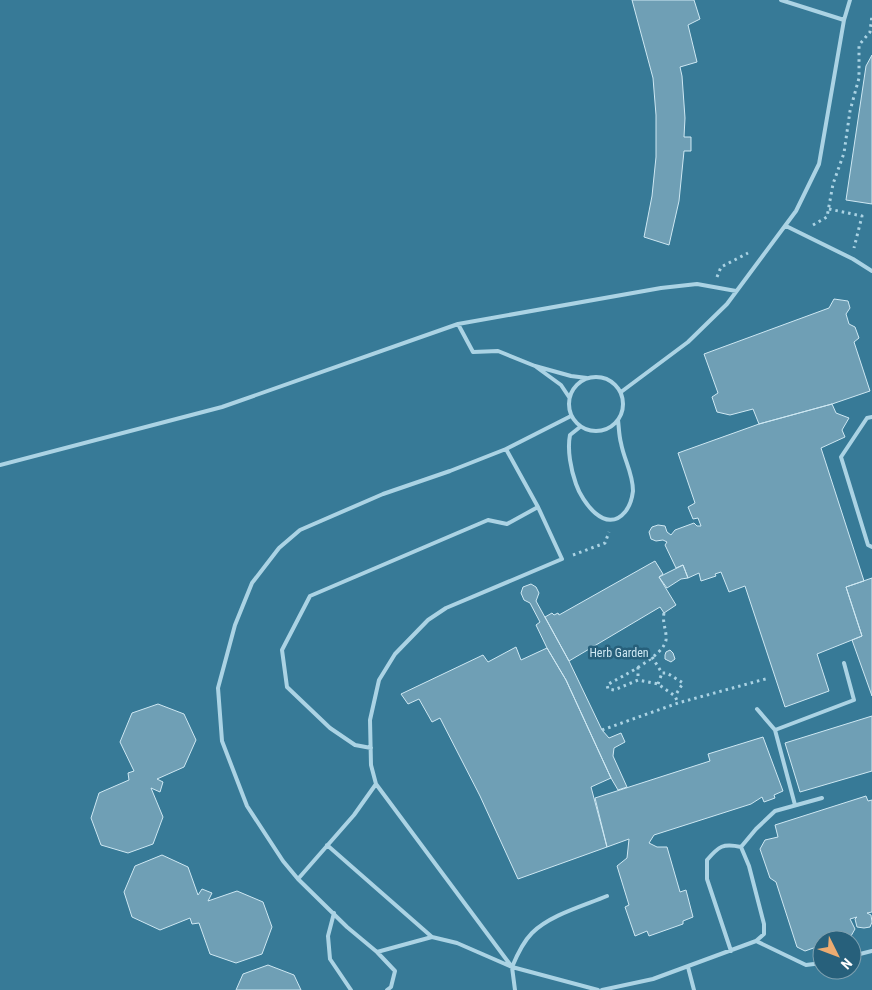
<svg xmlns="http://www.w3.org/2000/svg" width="872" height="990" font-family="'Roboto Condensed',sans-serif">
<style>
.green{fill:#377a97;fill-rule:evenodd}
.building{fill:#6f9fb5;stroke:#cee8f3}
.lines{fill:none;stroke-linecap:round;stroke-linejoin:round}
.path{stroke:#abd3e4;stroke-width:3;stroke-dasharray:2.5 4;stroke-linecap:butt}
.lane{stroke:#abd3e4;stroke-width:4}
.labels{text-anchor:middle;stroke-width:5;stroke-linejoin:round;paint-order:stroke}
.park-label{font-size:12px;fill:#cee8f3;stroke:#27607b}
</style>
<rect width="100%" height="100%" fill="#27607b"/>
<path class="green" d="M0,0H872V990H0ZM822,940H852V970H822Z"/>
<path class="building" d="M632,0H694L700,19L688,25L697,62L680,67L682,76L685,118L684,137H691V151H684L679,201L669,245L644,237L652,196L656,157V115L653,78Z
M872,55V204L846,200L866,66Z
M834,299L848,301L850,308L846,314L849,324L855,327L859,338L854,342L870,391L832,404L759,424L753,409L730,415L717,412L712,397L718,393L704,354L829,308Z
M832,404L836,413L849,418L842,430L845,437L821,448L864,581L846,587L862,636L817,654L829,691L785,707L745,586L729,592L721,572L715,574L716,576L701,581L699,573L688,578L683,565L676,568L665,545L667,542L663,540L656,541L651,539L649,532L652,527L658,525L665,526L667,532L671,535L675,530L694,523L697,526H701L698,518L693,519L688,507L695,503L678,453L759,424Z
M655,561L663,574L659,577L676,605L664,613L660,607L569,661L545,617L552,613L554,615L558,613L559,615Z
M683,565L688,578L681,579L667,588L659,577Z
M872,578V696L852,640L862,636L846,587Z
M531,584L536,587L539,593L536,601L569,661L602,730L609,738L621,733L625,742L614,748L613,756L627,787L618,790L611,778L566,680L547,648L536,625L540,622L530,603L524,600L521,593L523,587Z
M516,647L521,660L547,648L566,680L611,778L591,787L607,847L518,879L480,796L440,718L432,722L419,699L408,704L401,694L483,655L488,662Z
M670,650L673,653L675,659L671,662L665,659V655L666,652Z
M158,704L184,714L196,740L184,767L157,779L163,782L160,792L151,788L163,817L153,844L128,853L101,845L91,818L99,793L129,780L128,773L134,771L120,742L132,713Z
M872,716V771L800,792L785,743Z
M763,737L783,791L774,795L775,798L764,802L762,797L751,804L654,835L649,843L657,847H667L680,892L686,890L693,917L683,921V924L649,936L647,931L635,936L625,907L629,905L617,866L627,858L629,839L607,847L595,798L710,761L708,754Z
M866,796L868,801L872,800V912L867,913L871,915L872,922L870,927L864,928L857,927L855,919L857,917L850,919L855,929L851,936L839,940H822V945L805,951L797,947L776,882L770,878L760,849L765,840L778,837L775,825Z
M162,855L188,867L198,895L202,889L212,893L208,901L237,891L263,902L272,927L262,954L236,963L210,954L199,923L192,924L190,918L160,930L132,917L124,892L135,866Z
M268,965L294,975L301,990H236L243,974Z"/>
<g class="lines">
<path class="path" d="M829,209L862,216L854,248
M813,225L827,217L833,184L844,153L850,111L859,78V45L870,32L872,15
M717,277L721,267L748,253
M573,555L605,543L609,532
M664,613C662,623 667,631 666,640C663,657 622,676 607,685L608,689L614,690L638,680L658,684L675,696L678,703
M652,657L662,673H667L683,683L675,696
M638,667V680
M658,684L662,673
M602,730L678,703L769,678"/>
<path class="lane" d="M781,0L844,20
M786,226L853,259L872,271
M458,324L661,288L697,284L736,291
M569 404a27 27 0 1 1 54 0a27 27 0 1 1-54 0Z
M621,392L688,342L727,304L796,211L819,164L844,20L850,0
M569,397L561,385L535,366L571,376L587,378
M571,416L506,449L450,471L383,494L300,530L279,548L252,583L235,625L218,688L222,741L247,806L283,861L298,879L347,927L377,952L432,937L457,943L512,967L598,990
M872,417L867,418L841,457L868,545L872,547
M580,427L570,435C567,450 571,470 576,484C582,502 606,535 625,512C630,506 632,499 633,491C633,473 624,460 621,443C619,436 619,428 618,420
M0,465L222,407L458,324L473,352L498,351L535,366
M757,709L775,730L795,805
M775,730L854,700L844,663
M371,748L355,745L330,728L287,687L282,650L310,596L488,520L507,524L538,507
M376,784L512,967L515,990
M327,845L432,937
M741,847L756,829L775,811L822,798
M298,879L354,815L376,784L371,765L370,720L379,680L395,654L428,620L446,608L562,559L538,507L506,449
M334,913L328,936L330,959L351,990
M756,941L806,965L822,963
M377,952L395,971L391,987L387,990
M852,956L872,951
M512,967C517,955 523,942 532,933C550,915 583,906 607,896
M688,967L694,990
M602,990L653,979L756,941L764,934V924L749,866L741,847C723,843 719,846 707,860V879L731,951"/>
</g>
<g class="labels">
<g class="park-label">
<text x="619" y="657">Herb Garden</text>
</g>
</g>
<g transform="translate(837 955) rotate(132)"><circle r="24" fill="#27607b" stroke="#7da0b0"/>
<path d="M0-4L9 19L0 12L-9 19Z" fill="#ecab71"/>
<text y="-8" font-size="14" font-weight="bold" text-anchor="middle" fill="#ffffff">N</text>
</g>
</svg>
